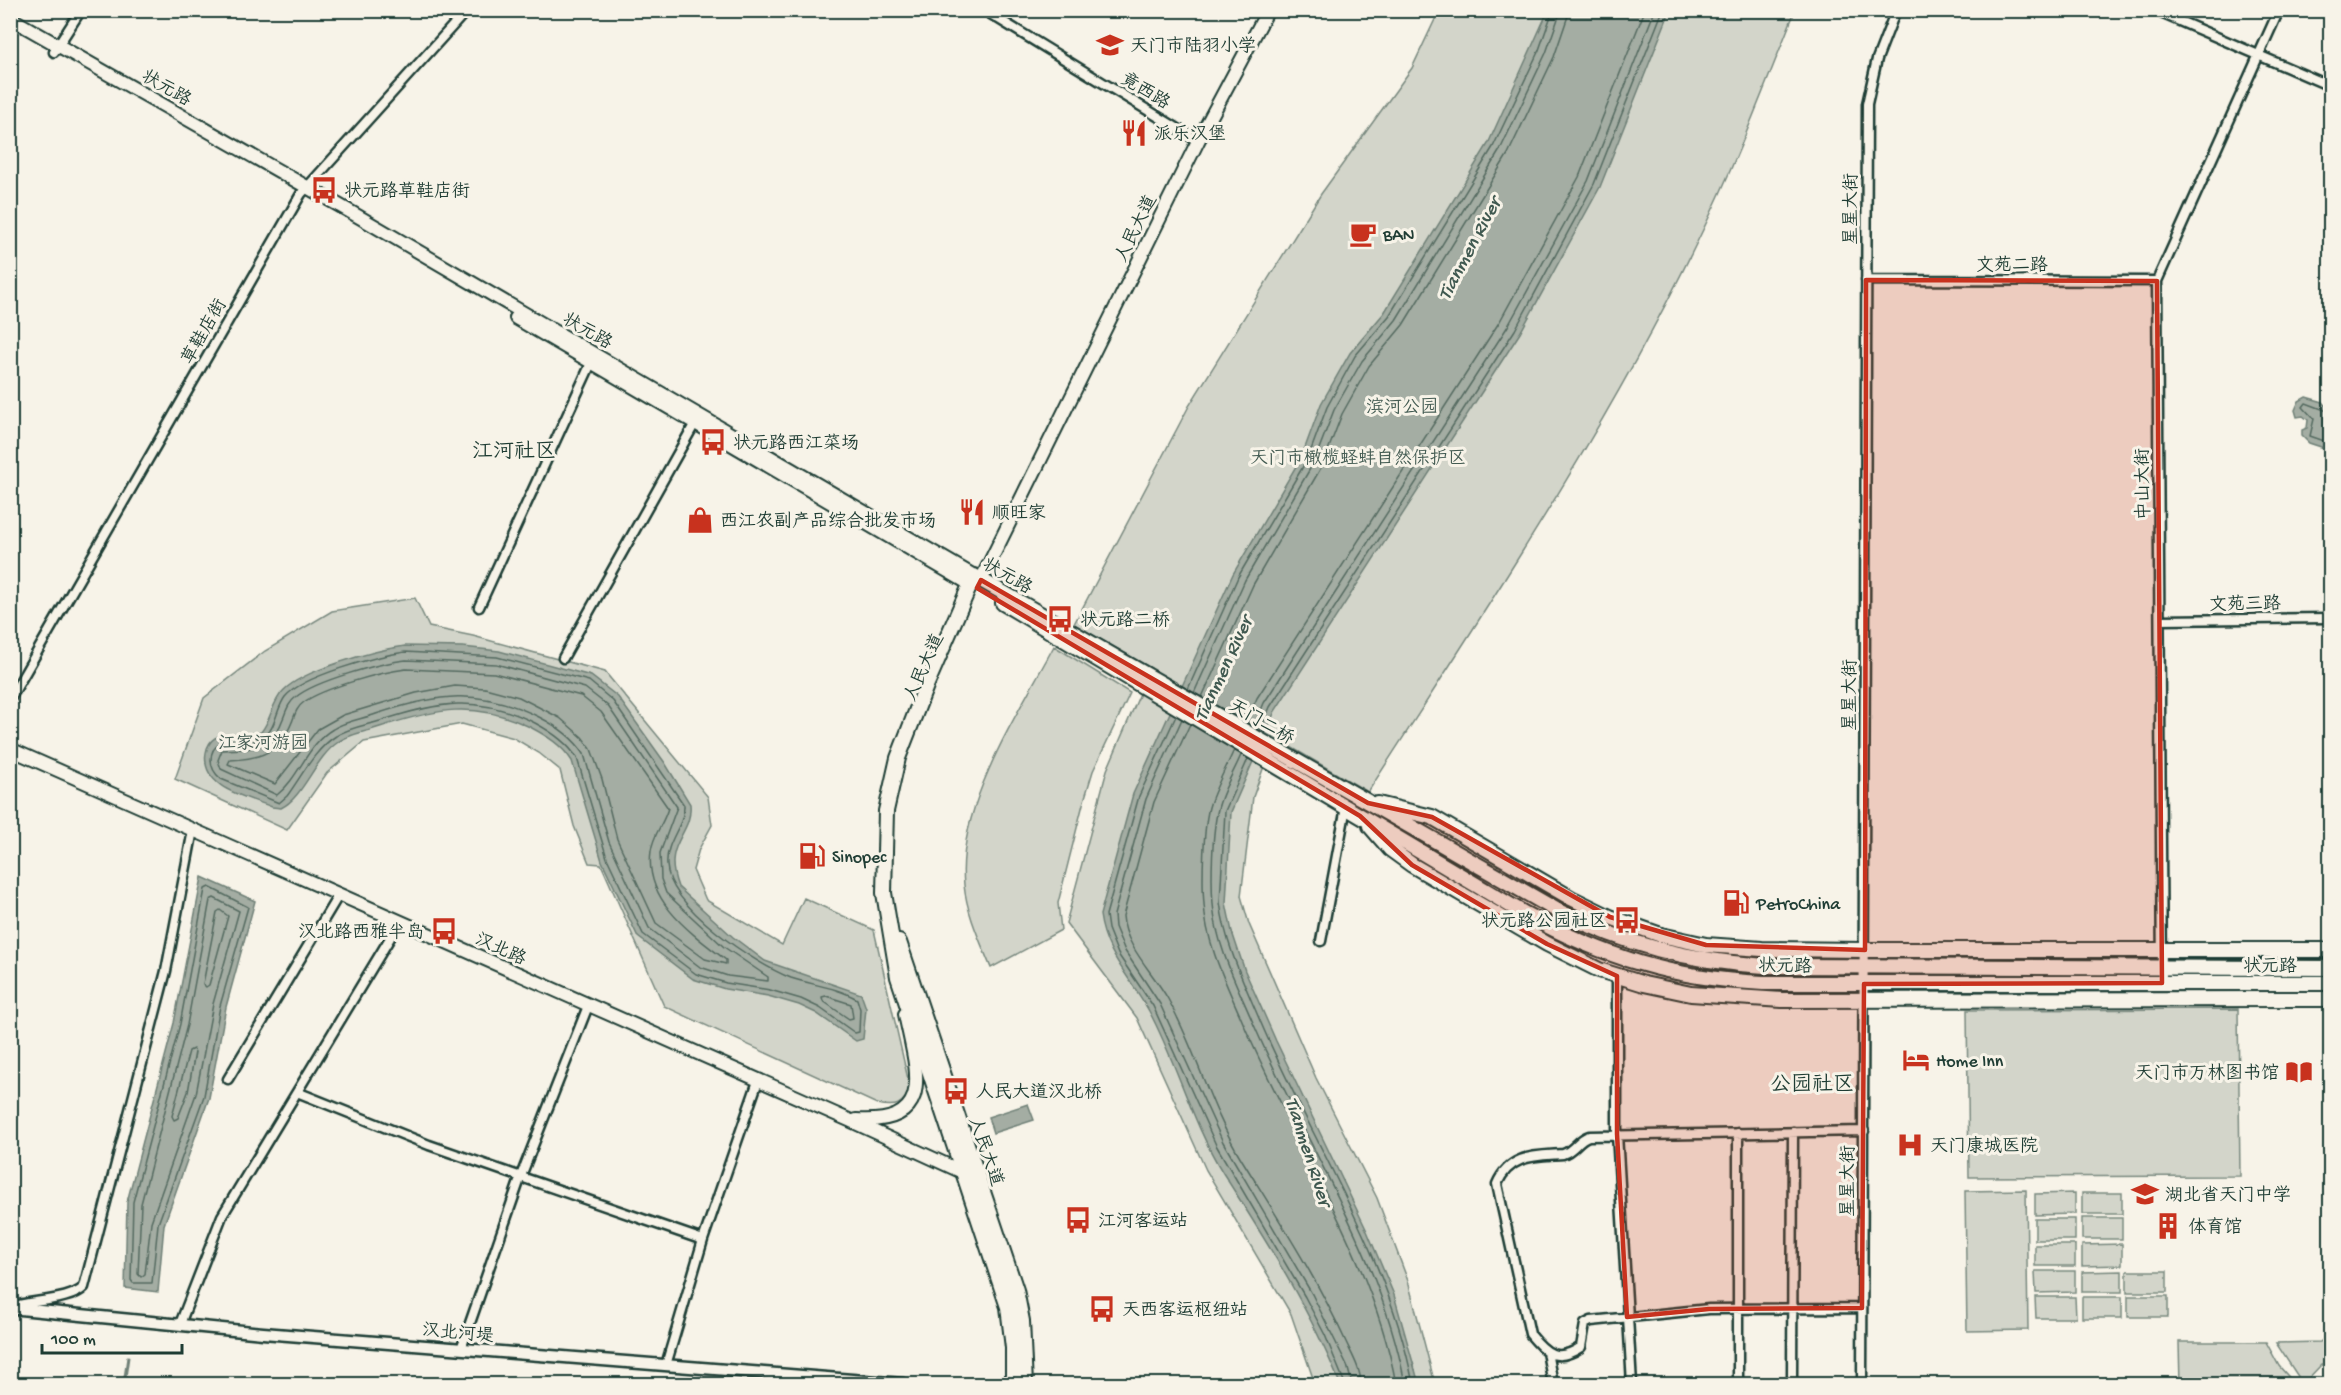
<svg xmlns="http://www.w3.org/2000/svg" width="2341" height="1395" font-family="'Gochi Hand','LXGW WenKai TC',sans-serif">
<style>
.green{fill:#d3d5ca;stroke:#79897f;stroke-width:1.5}
.water{fill:#a4ada3;stroke:#6f8077;stroke-width:1.5}
.lines{fill:none;stroke-linecap:round;stroke-linejoin:round}
.shore{stroke:#546a60;stroke-width:1.5}
.stream{stroke:#6f8077;stroke-width:3}
.minor-casing{stroke:#1f3d34;stroke-width:13}
.tertiary-casing{stroke:#1f3d34;stroke-width:15}
.secondary-casing{stroke:#1f3d34;stroke-width:16}
.primary-casing{stroke:#1f3d34;stroke-width:16}
.trunk-casing{stroke:#1f3d34;stroke-width:18}
.minor{stroke:#f7f3e8;stroke-width:8}
.tertiary{stroke:#f7f3e8;stroke-width:10}
.secondary{stroke:#f7f3e8;stroke-width:12}
.primary{stroke:#f7f3e8;stroke-width:12}
.trunk{stroke:#f7f3e8;stroke-width:14}
.marked{fill:#c8321e;fill-opacity:0.2;stroke:#c8321e;stroke-width:4.5;stroke-linejoin:round}
.labels{text-anchor:middle;stroke-width:6;stroke-linejoin:round;paint-order:stroke}
.poi-label{font-size:18px;fill:#1f3d34;stroke:#f7f3e8;text-anchor:start}
.street-label{font-size:18px;fill:#1f3d34;stroke:#f7f3e8}
.park-label{font-size:18px;fill:#435b52;stroke:#f7f3e8}
.water-label{font-size:20px;font-style:italic;fill:#405950;stroke:#f7f3e8}
.quarter-label{font-size:21px;fill:#1f3d34;stroke:#f7f3e8}
</style>
<rect width="100%" height="100%" fill="#f7f3e8"/>
<filter id="ink" filterUnits="userSpaceOnUse"><feTurbulence type="fractalNoise" baseFrequency=".0167" numOctaves="2"/><feDisplacementMap in="SourceGraphic" scale="12" xChannelSelector="R" yChannelSelector="G"/><feConvolveMatrix kernelMatrix="1 2 1 2 8 2 1 2 1" color-interpolation-filters="sRGB"/></filter>
<g filter="url(#ink)">
<path class="green" d="M1439,11H1795C1765,86 1736,163 1700,236C1606,431 1485,610 1368,792L1279,740L1263,769L1253,797L1241,896L1249,924L1316,1078L1377,1198L1408,1281L1435,1384H1315L1291,1314L1206,1170L1137,1018L1066,923L1107,770L1151,668L1074,624L1189,406L1321,194L1412,68Z
M415,598L429,627L473,636L605,672L708,797L712,825L699,849L693,870L706,900L782,945L804,898L874,930L910,1088C903,1106 896,1108 877,1104L664,1006L601,864L589,863L574,826L560,770L539,753L514,738L462,724L364,742L327,773L287,830L175,779L204,698L265,651L332,611Z
M1054,646L1130,693L1093,771L1083,804L1058,903L1061,930L991,968C980,941 967,914 964,885C956,806 1018,714 1054,646Z
M2238,1009L2240,1176L1969,1177L1967,1010Z
M2026,1190L2028,1330L1967,1331L1965,1191Z
M2075,1193V1214L2035,1215V1194Z
M2082,1193H2122V1214H2082Z
M2082,1218H2122V1239H2082Z
M2035,1219H2075V1240H2035Z
M2122,1244V1265L2082,1266V1245Z
M2035,1245H2075V1266H2035Z
M2035,1271H2075V1292L2036,1293Z
M2122,1271V1292H2082V1272Z
M2127,1271H2167V1292H2127Z
M2128,1296H2168V1317H2128Z
M2035,1297H2075L2076,1318H2036Z
M2082,1297H2122V1318H2082Z
M2330,1333V1365H2321L2303,1384L2276,1343L2320,1342Z
M2179,1342H2266L2279,1366L2295,1384H2180Z"/>
<path class="water" d="M1548,11H1670L1600,187L1520,333L1275,711L1231,812L1226,903L1232,932L1245,971L1276,1041L1367,1231L1394,1295L1419,1384H1340C1310,1309 1266,1241 1223,1173C1192,1123 1177,1063 1149,1011C1131,978 1105,954 1100,915L1133,794L1233,574L1302,456L1321,404L1350,353L1384,313L1488,144Z
M2306,397L2323,402L2330,410V450L2309,443L2302,436V430L2307,428L2308,420L2303,416L2297,417L2295,410L2299,401Z
M405,646L463,647L499,651L591,676L618,697L665,763L690,804C693,836 661,842 678,887L733,937L765,961L861,994L866,1008L863,1039L856,1041L816,1013L799,1005L768,996L725,989L693,979L638,937L602,861L572,761C562,745 547,736 530,727C475,700 435,709 380,727C366,732 348,734 337,743C315,758 303,798 281,808L272,807C247,797 200,788 206,753C207,747 210,741 215,738C226,732 246,739 261,732C271,720 272,702 283,691C302,670 376,650 405,646Z
M202,877L255,901L226,1007L209,1098L164,1225L158,1292L125,1288L127,1202L174,1023Z
M1028,1104L1034,1120L993,1133L988,1117Z"/>
<g class="lines">
<path class="shore" d="M2330,412L2306,403L2303,407L2314,419L2310,436L2330,443
M405,652L497,657L589,681L613,701L684,805C685,826 665,841 667,865C669,907 755,964 791,978C812,985 837,987 857,999L860,1009L859,1032L855,1033L820,1008L801,999L770,990L726,983L696,974L643,934L607,858L577,758C567,742 552,732 535,723C478,694 438,702 380,721C366,725 348,728 336,736C315,749 301,777 287,796L279,803L221,779C215,774 211,768 211,760C211,731 246,749 263,738C276,729 276,709 285,697C302,676 377,656 405,652Z
M406,660L496,664L585,688L608,706L677,807L660,853L661,879L666,893L724,947L768,977V981L728,976L700,967L649,928L609,842L584,754C573,737 557,726 539,717C479,687 437,694 376,714C362,719 345,721 333,729C307,744 300,777 277,795L221,769L218,760L222,750C250,749 271,751 282,721C286,712 288,703 296,697C315,681 380,663 406,660Z
M406,669L494,673L581,696L601,712L668,808C664,823 653,835 651,851C644,901 691,933 726,960V964L705,959L656,923L617,839L602,779L591,749L582,737L560,718L519,697L485,688L455,686L416,693L343,715L318,729L275,784L228,764L230,760C261,759 280,752 292,722C295,714 297,707 304,702C324,688 381,672 406,669Z
M1188,689L1238,577L1308,458L1327,407L1355,356L1389,316L1493,147L1539,50L1553,10
M1194,693L1245,580L1314,462L1334,410L1362,361L1396,320L1500,150L1546,53L1561,10
M1202,697L1253,585L1322,466L1342,414L1369,366L1403,325L1508,154L1554,57L1570,10
M1176,716L1139,796L1106,915L1108,929L1118,954L1153,1006L1216,1145L1305,1297L1325,1335L1345,1384
M1182,719L1146,799L1114,915L1115,927L1125,951L1160,1004L1223,1142L1312,1294L1347,1365L1352,1384
M1246,722L1257,698L1500,321L1579,177L1645,10
M1190,724L1154,802L1123,916C1125,947 1153,972 1168,999C1196,1050 1211,1110 1242,1160C1279,1220 1317,1278 1346,1342C1352,1355 1361,1370 1361,1384
M1254,727L1264,703L1508,326L1588,181L1655,10
M1260,731L1270,707L1515,330L1594,184L1663,10
M1234,750C1226,768 1216,786 1210,804C1203,825 1202,882 1204,904C1206,945 1228,987 1244,1025C1293,1140 1374,1261 1396,1384
M1241,755C1234,772 1222,791 1218,809C1212,832 1211,881 1213,904C1216,946 1238,987 1254,1025C1305,1143 1382,1257 1405,1384
M1248,759L1225,811L1220,902C1225,945 1245,985 1261,1023C1312,1142 1389,1256 1413,1384
M209,887L248,907L220,1006L204,1096L158,1224L152,1283H133L131,1280L133,1202L180,1024L205,889Z
M214,898L239,911L213,1004L196,1094L151,1222L145,1274L141,1277L138,1274L141,1204L187,1025L210,900Z
M220,910L228,916L209,985L206,987L203,984L217,912Z
M826,996L851,1004L853,1018L849,1019L823,1001L822,997Z
M193,1049L195,1052L188,1092L178,1118L174,1120L172,1116L189,1051Z"/>
<path class="stream" d="M124,1384L128,1357"/>
<defs>
<path id="minor" d="M984,10L1198,141
M2154,10L2330,86
M54,52L81,10
M1866,280L2157,281
M479,607L593,359
M2160,620L2330,618
M563,658L695,423
M10,699L301,194L467,10
M1321,941L1346,807
M1617,976V1134L1632,1384
M2162,983L2157,281L2279,10
M228,1079L338,896
M297,1092L429,1145L703,1240
M11,1307C31,1300 71,1301 84,1287L166,971L193,830
M1862,1308L1709,1309L1591,1321L1585,1324L1581,1347C1557,1363 1546,1354 1530,1334L1497,1184C1510,1154 1535,1156 1563,1154C1574,1151 1578,1139 1589,1136L1864,1131
M180,1324L222,1216L399,923
M461,1349L521,1176L588,1006
M1547,1352L1553,1384
M666,1365L703,1240L758,1081
M1738,1384V1133
M1792,1384L1793,1132
M1862,1384L1867,104L1877,59L1896,10"/>
<path id="tertiary" d="M10,1308L263,1333L903,1384"/>
<path id="secondary" d="M981,580L1198,141L1268,10
M10,749L849,1120L969,1175
M856,1120C938,1125 916,1069 905,1014"/>
<path id="primary" d="M10,18L349,211L974,576
M516,318L970,584"/>
<path id="trunk" d="M1003,603L1525,914C1606,958 1671,978 1763,983H2330
M1378,804L1432,817L1571,898L1610,917L1661,935L1706,945L1762,949L1865,950H2330
M1370,826L1390,849L1412,865L1547,944L1599,970L1644,984L1691,994L1782,1000L2330,999
M899,942L1016,1290L1022,1321L1025,1384
M1013,1384V1348L1008,1307L898,977L884,893L886,811L898,758L926,686L974,576L1558,911C1627,945 1688,961 1765,966L2330,968"/>
</defs>
<use href="#minor" class="minor-casing"/>
<use href="#tertiary" class="tertiary-casing"/>
<use href="#secondary" class="secondary-casing"/>
<use href="#primary" class="primary-casing"/>
<use href="#trunk" class="trunk-casing"/>
<use href="#minor" class="minor"/>
<use href="#tertiary" class="tertiary"/>
<use href="#secondary" class="secondary"/>
<use href="#primary" class="primary"/>
<use href="#trunk" class="trunk"/>
</g>
</g>
<path class="marked" d="M1866,280L2157,281L2162,983L1864,984L1862,1308L1709,1309L1627,1317L1617,1134V976L1547,944L1412,865L1360,816L977,588L981,580L1368,803L1432,817L1610,917L1706,945L1865,950Z"/>
<defs>
<symbol id="school-bare" viewBox="-9 -9 18 18"><path d="M0-5L7-2L0 1L-7-2ZM-4 1L0 2.5L4 1V4Q0 6-4 4Z" fill="#c8321e" stroke="#f7f3e8" stroke-width="2.5" paint-order="stroke"/></symbol>
<symbol id="restaurant-bare" viewBox="-9 -9 18 18"><path d="M-5-6h1v4h1v-4h1v4h1v-4h1v5L-1.5 .5V6h-2V.5L-5-1ZM5-6V6H3V1.5H1.5Q1.5-4 5-6Z" fill="#c8321e" stroke="#f7f3e8" stroke-width="2.5" paint-order="stroke"/></symbol>
<symbol id="bus-bare" viewBox="-9 -9 18 18"><path d="M-5-6H5V4H4V6H2V4H-2V6H-4V4H-5ZM-3.5-4V0h7V-4ZM-3.5 1.2v1.5H-2V1.2ZM2 1.2v1.5H3.5V1.2Z" fill="#c8321e" stroke="#f7f3e8" stroke-width="2.5" paint-order="stroke"/></symbol>
<symbol id="cafe-bare" viewBox="-9 -9 18 18"><path d="M-5.5-4.5H6V0H3Q3 3.5 0 3.5H-2.5Q-5.5 3.5-5.5 0ZM3-3.2v2h1.7v-2ZM-6 4.5H4V6H-6Z" fill="#c8321e" stroke="#f7f3e8" stroke-width="2.5" paint-order="stroke"/></symbol>
<symbol id="shop-bare" viewBox="-9 -9 18 18"><path d="M-5-2.5h2.3a2.7 3.5 0 0 1 5.4 0H5L5.5 6h-11ZM-1.5-2.5h3a1.5 2.3 0 0 0-3 0Z" fill="#c8321e" stroke="#f7f3e8" stroke-width="2.5" paint-order="stroke"/></symbol>
<symbol id="fuel-bare" viewBox="-9 -9 18 18"><path d="M-5.5-6h7V0h2V4h1.3V-2.5L3-4.5l.8-.8L6-3V5H2.5V1h-1V6h-7ZM-4.2-4.7v3.2H.2V-4.7Z" fill="#c8321e" stroke="#f7f3e8" stroke-width="2.5" paint-order="stroke"/></symbol>
<symbol id="hotel-bare" viewBox="-9 -9 18 18"><path d="M-6-4.5h1.5V1H6V5H4.5V3h-9V5H-6ZM-4 0a1.8 1.8 0 1 1 3.6 0ZM.5 0V-2.5h3Q6-2.5 6 0Z" fill="#c8321e" stroke="#f7f3e8" stroke-width="2.5" paint-order="stroke"/></symbol>
<symbol id="library-bare" viewBox="-9 -9 18 18"><path d="M-6-4Q-3-5.5-.7-3.5V5Q-3 3-6 4ZM6-4Q3-5.5 .7-3.5V5Q3 3 6 4Z" fill="#c8321e" stroke="#f7f3e8" stroke-width="2.5" paint-order="stroke"/></symbol>
<symbol id="hospital-bare" viewBox="-9 -9 18 18"><path d="M-5-5h3v3.5h4V-5h3V5h-3V1.5h-4V5h-3Z" fill="#c8321e" stroke="#f7f3e8" stroke-width="2.5" paint-order="stroke"/></symbol>
<symbol id="building-bare" viewBox="-9 -9 18 18"><path d="M-4-6H4V6H1V3H-1V6H-4ZM-2.5-4.3h1.7v1.8h-1.7ZM.8-4.3h1.7v1.8H.8ZM-2.5-1h1.7V.8h-1.7ZM.8-1h1.7V.8H.8Z" fill="#c8321e" stroke="#f7f3e8" stroke-width="2.5" paint-order="stroke"/></symbol>
</defs>
<g fill-rule="evenodd">
<use href="#school-bare" x="1091" y="26" width="38" height="38"/>
<use href="#restaurant-bare" x="1115" y="114" width="38" height="38"/>
<use href="#bus-bare" x="305" y="171" width="38" height="38"/>
<use href="#cafe-bare" x="1344" y="215" width="38" height="38"/>
<use href="#bus-bare" x="694" y="423" width="38" height="38"/>
<use href="#restaurant-bare" x="953" y="493" width="38" height="38"/>
<use href="#shop-bare" x="681" y="501" width="38" height="38"/>
<use href="#bus-bare" x="1041" y="600" width="38" height="38"/>
<use href="#fuel-bare" x="793" y="837" width="38" height="38"/>
<use href="#fuel-bare" x="1717" y="884" width="38" height="38"/>
<use href="#bus-bare" x="1608" y="901" width="38" height="38"/>
<use href="#bus-bare" x="425" y="912" width="38" height="38"/>
<use href="#hotel-bare" x="1897" y="1041" width="38" height="38"/>
<use href="#library-bare" x="2280" y="1053" width="38" height="38"/>
<use href="#bus-bare" x="937" y="1072" width="38" height="38"/>
<use href="#hospital-bare" x="1891" y="1126" width="38" height="38"/>
<use href="#school-bare" x="2126" y="1175" width="38" height="38"/>
<use href="#bus-bare" x="1059" y="1201" width="38" height="38"/>
<use href="#building-bare" x="2149" y="1207" width="38" height="38"/>
<use href="#bus-bare" x="1083" y="1290" width="38" height="38"/>
</g>
<g class="labels">
<g class="poi-label">
<text x="1130" y="51">天门市陆羽小学</text>
<text x="1154" y="139">派乐汉堡</text>
<text x="344" y="196">状元路草鞋店街</text>
<text x="1383" y="240">BAN</text>
<text x="733" y="448">状元路西江菜场</text>
<text x="992" y="518">顺旺家</text>
<text x="720" y="526">西江农副产品综合批发市场</text>
<text x="1080" y="625">状元路二桥</text>
<text x="832" y="862">Sinopec</text>
<text x="1756" y="909">PetroChina</text>
<text x="1607" y="926" text-anchor="end">状元路公园社区</text>
<text x="424" y="937" text-anchor="end">汉北路西雅半岛</text>
<text x="1936" y="1066">Home Inn</text>
<text x="2279" y="1078" text-anchor="end">天门市万林图书馆</text>
<text x="976" y="1097">人民大道汉北桥</text>
<text x="1930" y="1151">天门康城医院</text>
<text x="2165" y="1200">湖北省天门中学</text>
<text x="1098" y="1226">江河客运站</text>
<text x="2188" y="1232">体育馆</text>
<text x="1122" y="1315">天西客运枢纽站</text>
</g>
<g class="street-label">
<text transform="translate(167 87) rotate(30)" y="6">状元路</text>
<text transform="translate(1146 90) rotate(31)" y="6">竟西路</text>
<text transform="translate(1850 209) rotate(-90)" y="6">星星大街</text>
<text transform="translate(1135 228) rotate(-64)" y="6">人民大道</text>
<text x="2012" y="270">文苑二路</text>
<text transform="translate(588 330) rotate(30)" y="6">状元路</text>
<text transform="translate(203 331) rotate(-60)" y="6">草鞋店街</text>
<text transform="translate(2142 484) rotate(-91)" y="6">中山大街</text>
<text transform="translate(1008 575) rotate(30)" y="6">状元路</text>
<text transform="translate(2245 603) rotate(-1)" y="6">文苑三路</text>
<text transform="translate(923 667) rotate(-66)" y="6">人民大道</text>
<text transform="translate(1849 695) rotate(-90)" y="6">星星大街</text>
<text transform="translate(1262 721) rotate(30)" y="6">天门二桥</text>
<text transform="translate(501 948) rotate(24)" y="6">汉北路</text>
<text transform="translate(1785 965) rotate(1)" y="6">状元路</text>
<text x="2270" y="971">状元路</text>
<text transform="translate(987 1151) rotate(71)" y="6">人民大道</text>
<text transform="translate(1847 1181) rotate(-90)" y="6">星星大街</text>
<text transform="translate(458 1332) rotate(5)" y="6">汉北河堤</text>
</g>
<g class="park-label">
<text x="1402" y="412">滨河公园</text>
<text x="1358" y="463">天门市橄榄蛏蚌自然保护区</text>
<text x="263" y="748">江家河游园</text>
</g>
<g class="water-label">
<text transform="translate(1468 248) rotate(-62)" y="7">Tianmen River</text>
<text transform="translate(1222 668) rotate(-65)" y="7">Tianmen River</text>
<text transform="translate(1310 1151) rotate(72)" y="7">Tianmen River</text>
</g>
<g class="quarter-label">
<text x="514" y="457">江河社区</text>
<text x="1812" y="1090">公园社区</text>
</g>
</g>
<rect width="2341" height="1395" fill="none" stroke="#f7f3e8" stroke-width="36"/>
<rect x="18" y="18" width="2305" height="1359" fill="none" stroke="#1f3d34" stroke-width="2" filter="url(#ink)"/>
<path d="M42 1344v9h140v-9" fill="none" stroke="#1f3d34" stroke-width="3"/>
<text x="51" y="1344" font-size="18" fill="#1f3d34" stroke="#f7f3e8" stroke-width="4.5" paint-order="stroke">100 m</text>
</svg>
